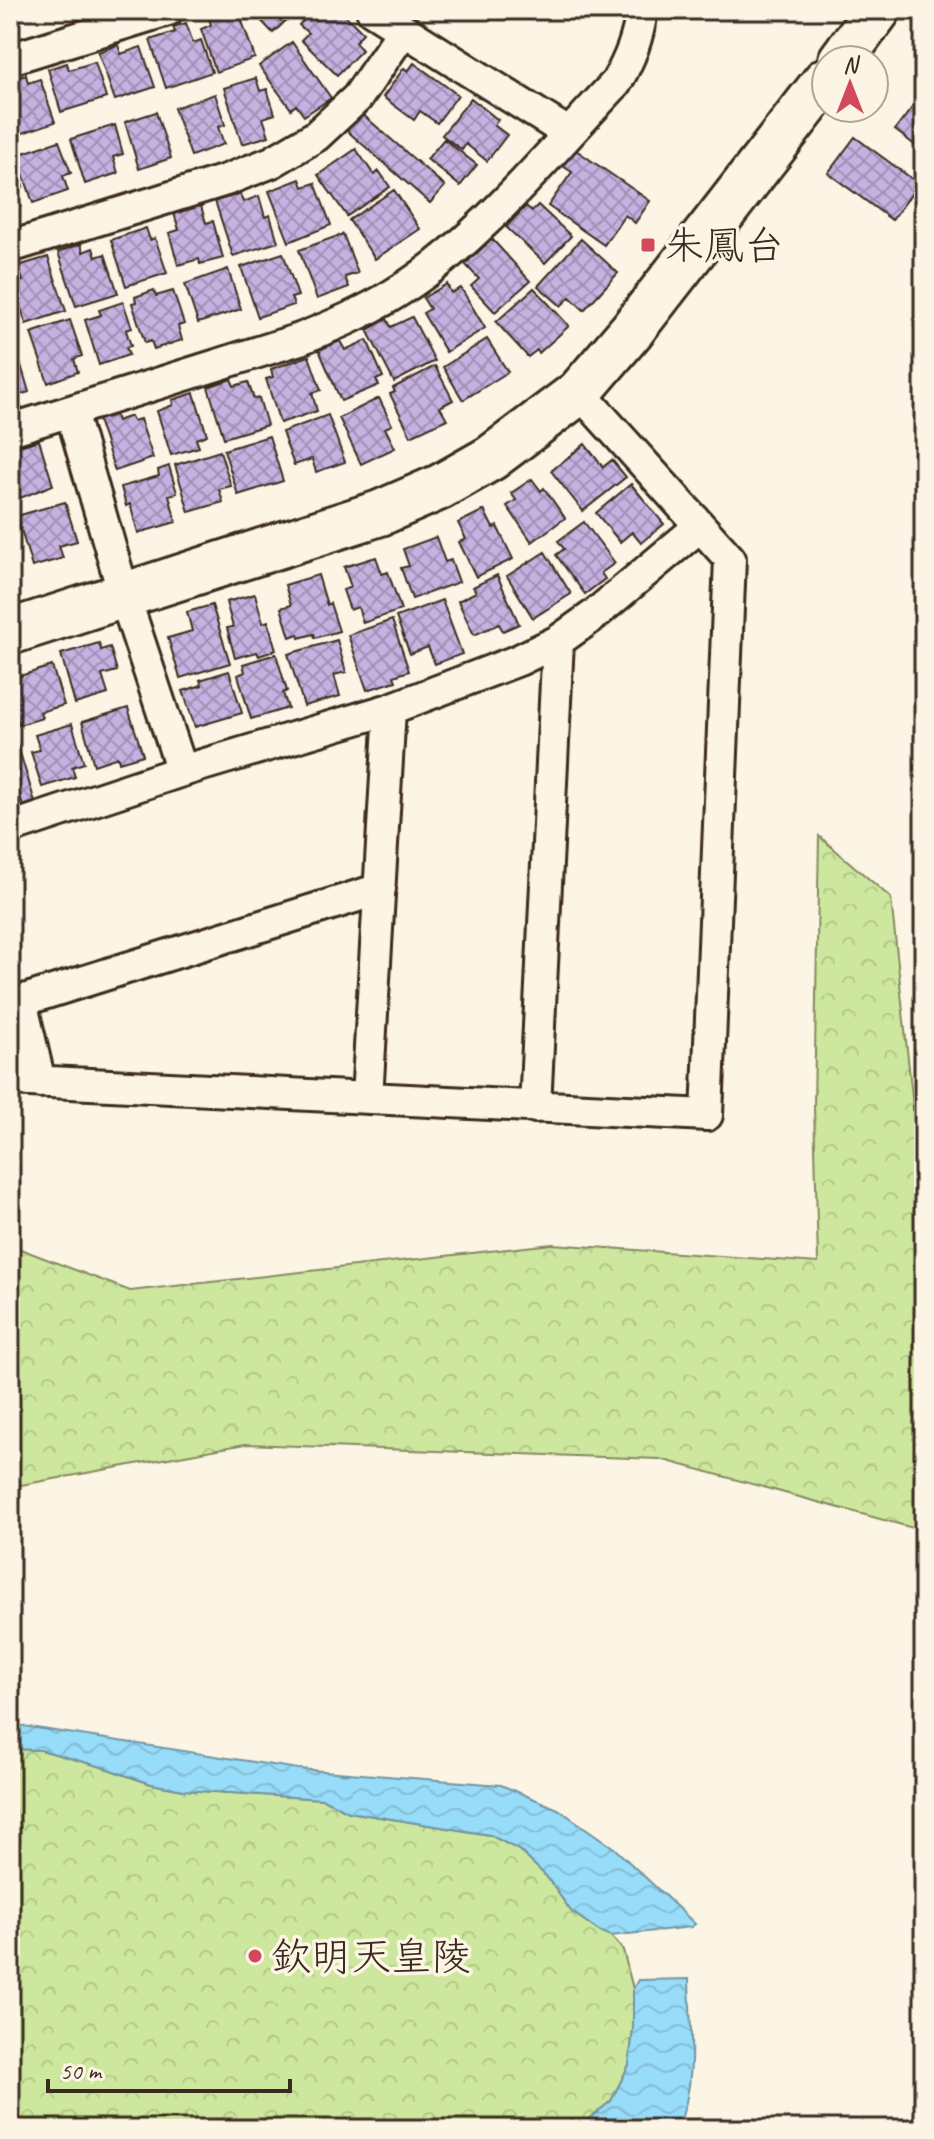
<svg xmlns="http://www.w3.org/2000/svg" width="934" height="2139" font-family="Caveat,'Klee One',sans-serif">
<style>
.forest{fill:url(#forest-crowns);stroke:#84895e;stroke-width:2}
.water{fill:url(#water-waves);stroke:#7295a1;stroke-width:2}
.building{fill:url(#building-cross-hatch);stroke:#3b2a1e;stroke-width:2}
.lines{fill:none;stroke-linecap:round;stroke-linejoin:round}
.street-casing{stroke:#3b2a1e;stroke-width:36}
.secondary-casing{stroke:#3b2a1e;stroke-width:50}
.street{stroke:#fcf5e5;stroke-width:30}
.secondary{stroke:#fcf5e5;stroke-width:44}
.poi-dot{fill:#d1495b;stroke:#fcf5e5;stroke-width:3}
.labels{text-anchor:middle;stroke-width:7;stroke-linejoin:round;paint-order:stroke}
.poi-label{font-size:40px;fill:#3b2a1e;stroke:#fcf5e5;text-anchor:start}
</style>
<defs>
<pattern id="forest-crowns" width="20" height="18" patternUnits="userSpaceOnUse" patternTransform="scale(2)"><rect width="20" height="18" fill="#cde89e"/><path d="M2 6a3 3 0 1 1 6 0M12 15a3 3 0 1 1 6 0" fill="none" stroke="#b1c788"/></pattern>
<pattern id="water-waves" width="16" height="10" patternUnits="userSpaceOnUse" patternTransform="scale(2)"><rect width="16" height="10" fill="#97dcf9"/><path d="M0 5q4-4 8 0t8 0" fill="none" stroke="#83bdd5"/></pattern>
<pattern id="building-cross-hatch" width="8" height="8" patternUnits="userSpaceOnUse" patternTransform="scale(2)"><rect width="8" height="8" fill="#c6b1e1"/><path d="M0 0l8 8M0 8l8-8" fill="none" stroke="#a290b6"/></pattern>
</defs>
<rect width="100%" height="100%" fill="#fcf5e5"/>
<filter id="ink" filterUnits="userSpaceOnUse"><feTurbulence type="fractalNoise" baseFrequency=".0125" numOctaves="2"/><feDisplacementMap in="SourceGraphic" scale="16" xChannelSelector="R" yChannelSelector="G"/><feConvolveMatrix kernelMatrix="1 2 1 2 8 2 1 2 1" color-interpolation-filters="sRGB"/></filter>
<g filter="url(#ink)">
<path class="forest" d="M819,836L891,898L924,1210V1531L660,1459L245,1444L10,1487V1245L130,1291L552,1244L818,1263L814,1106Z
M10,1749L41,1750L102,1767L151,1784L184,1790L323,1799L349,1812L490,1835L519,1850L546,1876L571,1911L599,1931L611,1936L623,1950L633,1989V2029L629,2065L611,2101L576,2129H10Z"/>
<path class="water" d="M10,1724L298,1769L501,1785L558,1809L614,1848L695,1924L691,1927L611,1936L599,1931L571,1911L546,1876L519,1850L490,1835L349,1812L323,1799L184,1790L151,1784L102,1767L41,1750L10,1749Z
M689,1979C690,2028 698,2083 677,2129H576L611,2101L629,2065L633,2029V1989L638,1980Z"/>
<path class="building" d="M216,10H238L255,58L216,72L201,29L211,25L209,18L217,15Z
M251,10H297L273,33Z
M314,10H340L363,33L355,42L362,50L337,75L301,40L308,33L299,25Z
M186,23L193,43L201,40L212,72L166,88L150,40L175,32L173,27Z
M292,42L331,98L304,116L296,105L291,109L259,66Z
M118,45L121,54L141,47L155,87L115,100L98,52Z
M95,62L106,98L61,112L48,69L67,63L69,70Z
M414,63L458,95L437,123L420,111L414,120L383,97L404,68L408,71Z
M26,75L28,83L40,79L55,122L14,136L10,124V80Z
M256,78L260,91L267,89L275,114L263,118L269,136L242,144L224,88Z
M924,92V152L895,130Z
M215,94L225,125L218,127L224,144L191,156L174,108Z
M471,98L498,120L494,125L507,135L487,161L466,144L462,150L442,135Z
M156,112L171,158L139,169L125,122Z
M361,113L445,186L430,203L346,130Z
M115,125L123,154L113,157L118,173L85,184L71,139Z
M855,137L919,184L892,220L828,173Z
M444,139L477,165L460,186L427,159Z
M59,141L71,173L63,176L68,191L33,203L17,155Z
M573,148L650,201L635,223L625,215L604,245L548,206L572,172L561,165Z
M356,149L374,175L379,171L390,187L347,216L318,175Z
M12,157L23,187L15,190L21,206L10,210V158Z
M300,179L303,187L315,183L331,225L289,242L269,191Z
M394,190L420,229L375,259L349,220Z
M240,194L243,202L259,196L265,217L270,215L278,242L233,256L215,201Z
M538,205L571,236L545,263L506,227L526,206L532,211Z
M201,206L206,223L213,221L223,258L200,264L199,259L178,265L169,233L179,230L174,213Z
M146,228L150,240L155,238L167,273L126,286L111,240Z
M343,234L358,273L345,277L349,287L317,299L299,250Z
M492,239L530,281L495,312L471,286L479,279L465,264Z
M581,239L618,273L584,310L570,297L561,306L538,286Z
M81,244L83,252L93,248L96,257L105,254L118,293L76,306L58,252Z
M283,253L298,296L291,298L294,305L258,317L241,267Z
M48,257L66,311L26,324L13,284L23,281L18,266Z
M228,269L241,309L198,323L185,284Z
M447,284L451,293L461,288L485,328L446,352L423,313L430,309L423,298Z
M534,288L569,326L539,353L537,350L528,357L496,322Z
M154,290L156,296L173,291L184,324L178,326L182,340L154,349L151,341L145,343L132,303L136,302L135,297Z
M123,302L132,328L126,330L131,346L126,347L129,355L99,365L85,320L101,315L99,310Z
M412,317L435,361L394,382L367,330L387,319L391,327Z
M70,320L82,356L74,359L78,372L48,383L31,333Z
M487,339L508,372L463,400L443,367Z
M367,340L383,377L376,380L379,385L341,401L319,350L340,341L345,350Z
M14,341L29,392L10,398V342Z
M309,356L321,390L312,393L317,411L280,423L266,379L273,377L271,369Z
M435,366L453,400L440,407L447,419L411,436L390,394L395,392L393,388Z
M231,379L234,386L248,382L254,399L259,398L267,425L224,438L208,387Z
M194,393L207,435L196,439L199,447L171,455L157,411L173,405L172,400Z
M379,398L392,425L385,428L395,448L361,464L339,418Z
M115,414L117,421L131,416L133,421L140,419L153,458L115,471L98,420Z
M328,415L345,462L316,472L312,459L294,465L282,432Z
M269,436L283,481L238,495L224,450Z
M39,440L53,485L10,502V449Z
M585,444L603,467L612,460L626,477L583,511L551,471Z
M220,451L231,486L219,489L223,502L189,512L175,465Z
M169,466L177,493L169,495L176,522L138,533L130,504L126,506L121,487L159,476L158,470Z
M532,479L541,491L544,488L565,518L532,542L507,506L516,500L511,493Z
M631,484L664,524L641,543L632,532L620,542L596,513Z
M65,502L77,541L59,546L63,558L32,567L17,516Z
M484,510L493,528L497,526L513,559L476,577L459,542L466,539L458,523Z
M584,522L615,563L601,573L605,579L585,594L556,555L564,549L558,541Z
M436,537L445,562L451,560L459,582L412,599L401,568L409,566L403,549Z
M545,552L571,594L533,618L507,576Z
M376,557L382,574L388,572L401,610L363,623L358,607L350,610L343,590L351,587L344,567Z
M318,575L327,605L330,603L339,631L315,638L314,634L299,638L298,634L290,637L281,608L291,605L285,585Z
M497,575L519,624L503,631L499,624L474,635L458,601L476,592L473,587Z
M255,594L263,623L268,621L276,650L259,656L257,652L235,658L227,628L233,627L226,602Z
M442,600L462,654L435,664L428,647L410,654L396,617Z
M212,605L230,663L180,678L168,638L192,631L187,612Z
M392,620L409,671L394,676L396,681L367,690L348,635Z
M337,640L346,672L334,675L340,696L304,706L288,654Z
M99,643L101,650L110,647L117,671L102,675L108,694L75,704L61,654Z
M276,654L287,691L283,693L288,708L251,719L238,675L245,672L243,664Z
M52,666L64,705L40,712L42,718L19,725L10,696V679Z
M229,671L242,713L195,727L183,691L202,685L200,680Z
M128,708L143,755L119,762L118,757L94,765L82,722Z
M72,724L84,763L72,767L75,777L42,787L31,752L40,750L35,735Z
M17,743L35,802L23,806L18,791L10,793V745Z"/>
<g class="lines">
<defs>
<path id="street" d="M372,10L568,133
M10,59L168,10
M10,247L226,180L272,162L316,136L357,98L404,30
M71,412L124,595L182,771
M10,430L300,339C332,326 364,313 394,294C478,243 548,154 616,83C630,59 638,38 642,10
M10,828L182,771L390,709L519,660L558,641L593,616L700,526
M10,1080L707,1115L730,559L579,392
M40,1082L21,1001L380,889
M367,1098L390,709
M535,1107L558,641"/>
<path id="secondary" d="M841,60L878,10
M10,632L380,513L440,487L491,458L579,392L632,330L826,80"/>
</defs>
<use href="#street" class="street-casing"/>
<use href="#secondary" class="secondary-casing"/>
<use href="#street" class="street"/>
<use href="#secondary" class="secondary"/>
</g>
</g>
<g class="poi-dot">
<rect x="640" y="237" width="16" height="16" rx="4"/>
<circle cx="255" cy="1956" r="8"/>
</g>
<g class="labels">
<g class="poi-label">
<text x="664" y="259">朱鳳台</text>
<text x="271" y="1970">欽明天皇陵</text>
</g>
</g>
<rect width="934" height="2139" fill="none" stroke="#fcf5e5" stroke-width="40"/>
<rect x="20" y="20" width="894" height="2099" fill="none" stroke="#3b2a1e" stroke-width="3" filter="url(#ink)"/>
<g transform="translate(850 84)"><circle r="38" fill="#fcf5e5" stroke="#afa495" stroke-width="2"/>
<path d="M0-6L14 30L0 20L-14 30Z" fill="#d1495b"/>
<text y="-12" font-size="22" font-weight="bold" text-anchor="middle" fill="#3b2a1e">N</text>
</g>
<path d="M48 2079v12h242v-12" fill="none" stroke="#3b2a1e" stroke-width="4"/>
<text x="60" y="2079" font-size="24" fill="#3b2a1e" stroke="#fcf5e5" stroke-width="6" paint-order="stroke">50 m</text>
</svg>
